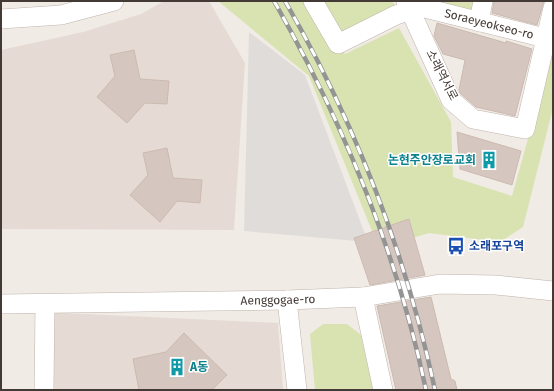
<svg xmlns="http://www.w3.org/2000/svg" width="554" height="391" viewBox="0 0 554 391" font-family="'Fira Sans','Noto Sans KR',sans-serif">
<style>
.residential{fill:#e5dbd4}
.green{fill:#d9e3b1}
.parking{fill:#dfdcda}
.building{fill:#d5c7bf;stroke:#ccbab0}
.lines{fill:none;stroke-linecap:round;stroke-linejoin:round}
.minor-casing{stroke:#bfb3ac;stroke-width:20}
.minor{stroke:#fff;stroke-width:19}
.rail-casing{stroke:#949494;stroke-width:4.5}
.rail{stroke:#fff;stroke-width:3;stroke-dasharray:9;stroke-linecap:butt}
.labels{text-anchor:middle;stroke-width:3;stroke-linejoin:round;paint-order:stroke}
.street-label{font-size:12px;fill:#433a35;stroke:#fff}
.culture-label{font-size:12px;font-weight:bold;fill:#0d838f;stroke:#fff;text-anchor:end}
.transit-label{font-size:12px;font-weight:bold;fill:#164399;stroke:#fff;text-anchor:start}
</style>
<rect width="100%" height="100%" fill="#f1ebe5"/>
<path class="residential" d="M 164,1 L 209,1 L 245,63 L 234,230 L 1,229 L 1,50 L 83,32 L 141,14 Z
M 44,312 L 278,323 L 283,390 L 44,390 Z"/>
<path class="green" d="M 218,1 L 308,1 L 345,54 L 399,28 L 451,122 L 453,177 L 512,196 L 553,49 L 553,108 L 523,227 L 500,242 L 429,233 L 379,248 L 309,76 Z
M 322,1 L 392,1 L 395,5 L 341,33 Z
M 424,1 L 474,1 L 471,12 Z
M 323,324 L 347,324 L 361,335 L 373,390 L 315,390 L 310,334 Z"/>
<path class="parking" d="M 249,32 L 305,75 L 368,242 L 244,231 Z"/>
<path class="building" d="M 494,1 L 544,1 L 537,25 L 492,13 Z
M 437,23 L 506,43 L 506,41 L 532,49 L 515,116 L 476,107 L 460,93 L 459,90 L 465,60 L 443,54 L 434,36 Z
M 134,50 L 140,79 L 169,81 L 167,104 L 145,103 L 127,123 L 97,97 L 115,76 L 110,55 Z
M 457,132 L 521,151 L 512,185 L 460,169 Z
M 167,148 L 173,178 L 202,180 L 200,203 L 177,201 L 160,222 L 130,195 L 148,175 L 143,153 Z
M 409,219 L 425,275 L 370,285 L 354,238 Z
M 431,297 L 451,379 L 455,381 L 457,390 L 396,390 L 377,306 Z
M 184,333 L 227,375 L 212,390 L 139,390 L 133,359 L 166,352 Z"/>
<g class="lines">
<g class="minor-casing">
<g id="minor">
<path id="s1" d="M 313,1 L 338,44 L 396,15 L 421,7 L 553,40"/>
<path d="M 406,1 L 451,100 L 473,119 L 525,129 L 553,8"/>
<path d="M 1,19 L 61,15 L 114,1"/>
<path d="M 479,22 L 483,1"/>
<path d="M 363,297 L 383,390"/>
<path d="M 287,300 L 297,390"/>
<path id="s2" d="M 1,304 L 287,300 L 363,297 L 440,284 L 496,285 L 553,291"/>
<path d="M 44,390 L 45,304"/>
</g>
</g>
<use href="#minor" class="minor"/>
<g class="rail-casing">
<path id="rail" d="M 274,1 C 344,124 397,252 426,390
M 285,1 C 354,121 406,254 435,390"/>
</g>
<use href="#rail" class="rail"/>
</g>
<defs>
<g id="building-bare" transform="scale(1.38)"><path d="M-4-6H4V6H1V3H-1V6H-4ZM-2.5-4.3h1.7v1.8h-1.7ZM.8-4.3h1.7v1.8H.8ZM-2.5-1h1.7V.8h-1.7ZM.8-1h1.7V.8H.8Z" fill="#0f9aa8" stroke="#fff" stroke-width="2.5" paint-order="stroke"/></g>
<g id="bus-bare" transform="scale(1.38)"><path d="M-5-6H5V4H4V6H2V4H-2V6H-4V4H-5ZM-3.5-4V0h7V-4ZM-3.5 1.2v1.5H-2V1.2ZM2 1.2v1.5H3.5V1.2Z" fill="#1a4fb4" stroke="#fff" stroke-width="2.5" paint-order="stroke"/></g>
</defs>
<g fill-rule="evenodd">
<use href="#building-bare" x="489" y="160"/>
<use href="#bus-bare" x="456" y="246"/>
<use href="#building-bare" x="177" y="367"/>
</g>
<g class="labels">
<g class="street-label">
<text dy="4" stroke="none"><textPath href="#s1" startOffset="211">Soraeyeokseo-ro</textPath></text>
<text transform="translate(442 75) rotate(63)" y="4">소래역서로</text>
<text dy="4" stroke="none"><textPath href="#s2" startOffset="277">Aenggogae-ro</textPath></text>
</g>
<g class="culture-label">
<text x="476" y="164">논현주안장로교회</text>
<text x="190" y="371" text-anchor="start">A동</text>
</g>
<g class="transit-label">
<text x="469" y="250">소래포구역</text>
</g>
</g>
<rect width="554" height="391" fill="none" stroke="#433a35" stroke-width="4"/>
</svg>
